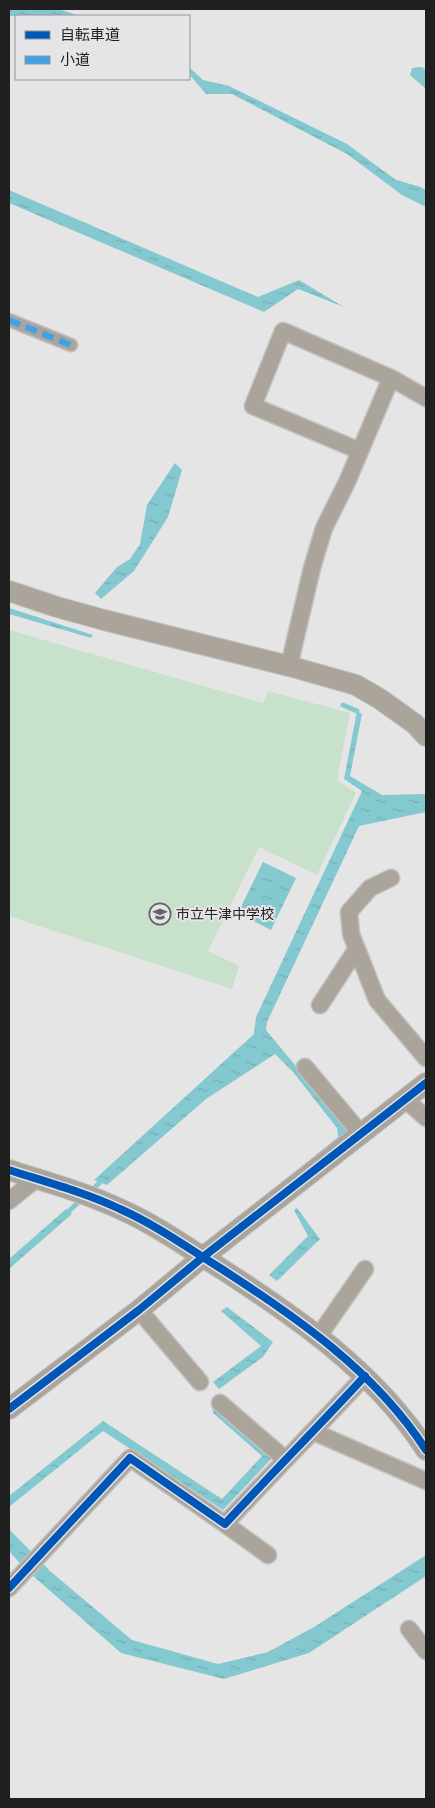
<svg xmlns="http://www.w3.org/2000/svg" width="435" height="1808" viewBox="0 0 435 1808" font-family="'IBM Plex Sans','Noto Sans JP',sans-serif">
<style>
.grass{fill:#c7e1ca}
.water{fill:url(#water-ripples)}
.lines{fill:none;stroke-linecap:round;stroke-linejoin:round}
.stream{stroke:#85c9d0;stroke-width:5}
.pedestrian-casing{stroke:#c1c1c2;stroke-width:15}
.minor-casing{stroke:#c1c1c2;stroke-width:19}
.tertiary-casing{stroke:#c1c1c2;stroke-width:22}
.pedestrian{stroke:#aba49a;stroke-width:12}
.minor{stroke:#aba49a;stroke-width:16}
.tertiary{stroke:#aba49a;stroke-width:20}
.quiet{stroke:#3da2ea;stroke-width:6;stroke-dasharray:12 6;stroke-linecap:butt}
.cycleway-casing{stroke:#e5e4e7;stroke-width:11}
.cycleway{stroke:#0057b8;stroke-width:8}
.labels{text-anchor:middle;stroke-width:4;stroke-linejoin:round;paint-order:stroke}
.poi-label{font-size:14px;fill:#1f1f20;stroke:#e5e4e7;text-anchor:start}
</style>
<defs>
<pattern id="water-ripples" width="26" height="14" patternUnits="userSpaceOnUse" patternTransform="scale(1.25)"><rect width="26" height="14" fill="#85c9d0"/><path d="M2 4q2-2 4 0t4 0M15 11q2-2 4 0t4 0" fill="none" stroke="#72acb2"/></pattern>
</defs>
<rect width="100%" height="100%" fill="#e5e5e6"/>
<path class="grass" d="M 9,630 L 263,703 L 268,691 L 350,713 L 337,780 L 356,793 L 317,875 L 259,847 L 208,951 L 239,966 L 232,989 L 9,916 Z"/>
<path class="water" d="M 9,9 L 58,9 L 80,16 L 10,16 Z
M 189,67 L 203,80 L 229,86 L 347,144 L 396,180 L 421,187 L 426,190 L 426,207 L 402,195 L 347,154 L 232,94 L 206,94 L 189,74 Z
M 422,67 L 426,70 L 426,89 L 410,75 L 412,68 Z
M 9,190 L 258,297 L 299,280 L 344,307 L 298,289 L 264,312 L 9,203 Z
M 175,463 L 182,470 L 168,517 L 134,571 L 101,599 L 95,593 L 117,567 L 130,559 L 140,544 L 147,505 Z
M 9,608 L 93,635 L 91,638 L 9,614 Z
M 357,711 L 362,714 L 350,776 L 382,795 L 426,794 L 426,812 L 359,826 L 267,1022 L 266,1030 L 348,1129 L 347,1138 L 283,1187 L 281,1183 L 338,1137 L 337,1128 L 293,1072 L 275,1054 L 206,1099 L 107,1185 L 94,1180 L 254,1034 L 256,1017 L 362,791 L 344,779 Z
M 263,862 L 296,878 L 271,930 L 238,913 Z
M 297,1208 L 320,1239 L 277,1281 L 269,1275 L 308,1236 L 294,1210 Z
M 66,1209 L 72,1214 L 9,1269 L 9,1259 Z
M 227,1307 L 273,1342 L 263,1357 L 219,1389 L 213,1382 L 261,1346 L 221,1311 Z
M 212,1406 L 220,1406 L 273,1457 L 223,1510 L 103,1431 L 9,1507 L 9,1496 L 103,1421 L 222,1499 L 262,1456 L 213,1413 Z
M 9,1529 L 50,1571 L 132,1640 L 218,1664 L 268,1652 L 314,1627 L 426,1555 L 426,1576 L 309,1653 L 224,1679 L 121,1653 L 24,1568 L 9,1551 Z"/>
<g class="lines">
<path class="stream" d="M 343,705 L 357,711
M 90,1192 L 100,1182
M 69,1211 L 83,1198"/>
<g class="pedestrian-casing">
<path id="pedestrian" d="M 9,320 L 71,345"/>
</g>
<g class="minor-casing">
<path id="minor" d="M 360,451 L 253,406 L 283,331 L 391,378 L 426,398
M 289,666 L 312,568 L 324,528 L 347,482 L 391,378
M 391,878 L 370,888 L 349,912 L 351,934 L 377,1000 L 426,1058
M 320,1005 L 356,950
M 305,1067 L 362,1135
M 406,1100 L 426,1118
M 9,1201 L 36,1179
M 139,1310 L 200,1382
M 318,1337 L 365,1269
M 220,1403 L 285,1459
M 314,1432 L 426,1481
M 225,1524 L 268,1555
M 9,1588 L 130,1458 L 225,1524 C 271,1474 319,1426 365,1376
M 409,1629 L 426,1651"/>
</g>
<g class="tertiary-casing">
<path id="tertiary" d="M 9,591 L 57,607 L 104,620 L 289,666 L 356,685 L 380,699 L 415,724 L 426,736
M 9,1170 C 46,1182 84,1192 120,1209 C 154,1224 185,1246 217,1266 C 295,1316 375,1371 426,1450
M 9,1409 L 139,1310 L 203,1257 L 426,1083"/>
</g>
<use href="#pedestrian" class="pedestrian"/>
<use href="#minor" class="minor"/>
<use href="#tertiary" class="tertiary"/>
<path class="quiet" d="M 9,320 L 71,345"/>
<g class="cycleway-casing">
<path id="cycleway" d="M 9,1170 C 46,1182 84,1192 120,1209 C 154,1224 185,1246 217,1266 C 295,1316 375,1371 426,1450
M 9,1409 L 139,1310 L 203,1257 L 426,1083
M 9,1588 L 130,1458 L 225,1524 C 271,1474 319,1426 365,1376"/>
</g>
<use href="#cycleway" class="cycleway"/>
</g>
<defs>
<g id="school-ring" transform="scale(1.125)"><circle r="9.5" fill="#e5e4e7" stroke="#646465" stroke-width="1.5"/><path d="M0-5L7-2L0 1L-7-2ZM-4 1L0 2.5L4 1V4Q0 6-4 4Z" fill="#646465"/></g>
</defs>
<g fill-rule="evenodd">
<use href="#school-ring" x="160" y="914"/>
</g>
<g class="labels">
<g class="poi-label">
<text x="176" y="919">市立牛津中学校</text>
</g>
</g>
<rect width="435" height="1808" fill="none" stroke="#1f1f20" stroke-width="20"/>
<rect x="15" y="15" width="175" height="65" fill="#e5e4e7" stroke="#969597"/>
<rect x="25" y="31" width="25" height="8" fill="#0057b8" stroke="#969597"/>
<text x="60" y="40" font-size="15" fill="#1f1f20">自転車道</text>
<rect x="25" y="56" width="25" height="8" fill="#3da2ea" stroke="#969597"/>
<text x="60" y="65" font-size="15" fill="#1f1f20">小道</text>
</svg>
